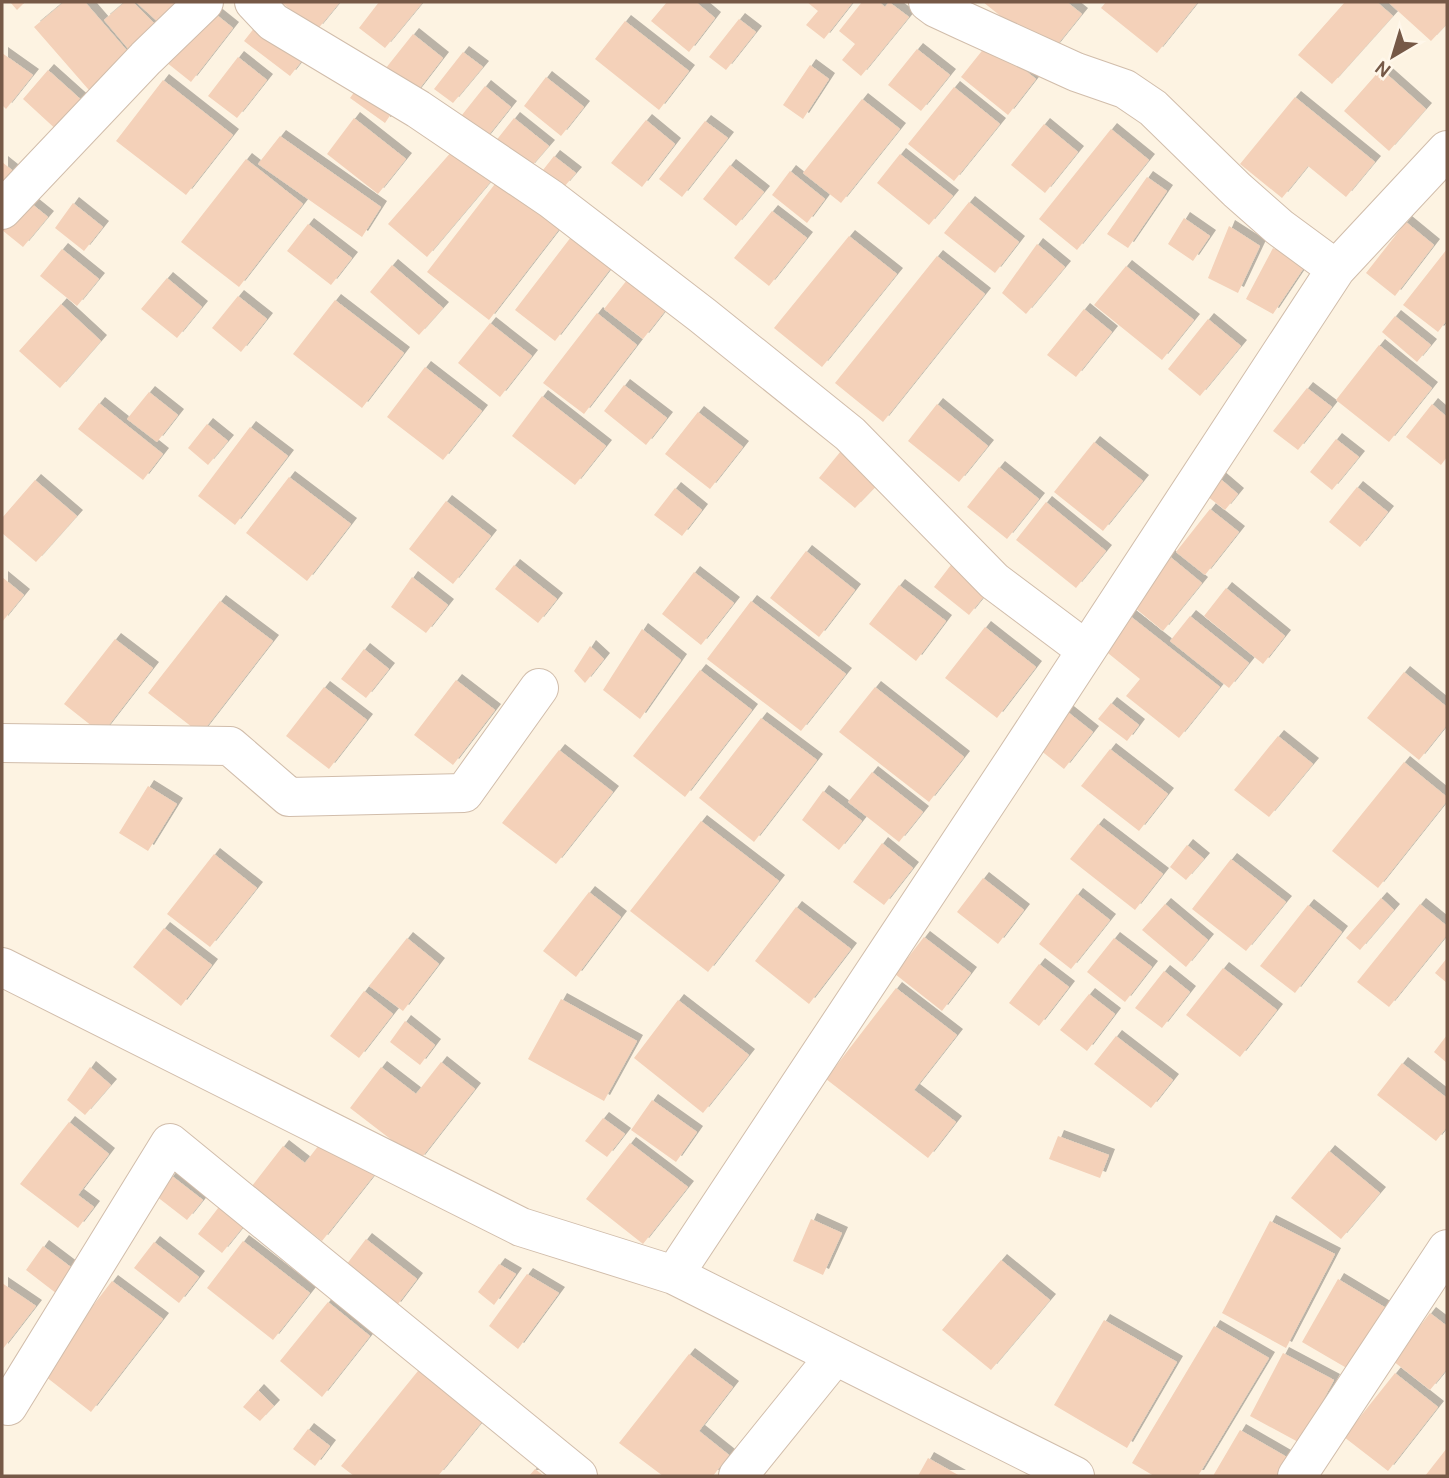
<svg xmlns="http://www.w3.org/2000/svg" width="1449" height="1478" viewBox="0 0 1449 1478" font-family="Cabin,sans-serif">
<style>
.building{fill:#f4d1b9;filter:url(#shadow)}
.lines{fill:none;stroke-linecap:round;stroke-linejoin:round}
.minor-casing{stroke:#d1bdab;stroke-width:40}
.minor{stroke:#fff;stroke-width:38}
</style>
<defs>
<filter id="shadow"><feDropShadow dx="6" dy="-6" stdDeviation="0" flood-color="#0004"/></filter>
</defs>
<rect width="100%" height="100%" fill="#fdf3e2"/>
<path class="building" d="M 10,2 L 25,2 L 17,10 Z
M 64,2 L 85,2 L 136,61 L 95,97 L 34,27 Z
M 125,2 L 133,2 L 165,34 L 136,58 L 104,20 Z
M 136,2 L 196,2 L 169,32 Z
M 281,2 L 340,2 L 317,30 Z
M 379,2 L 423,2 L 385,48 L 359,28 Z
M 667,2 L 696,2 L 715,18 L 689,52 L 651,21 Z
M 807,2 L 853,2 L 824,39 L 806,25 L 818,11 Z
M 862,2 L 879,2 L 885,7 L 889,2 L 909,17 L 861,76 L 842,60 L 855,44 L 839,31 Z
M 983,2 L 1067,2 L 1082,14 L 1049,55 Z
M 1106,2 L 1198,2 L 1157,53 L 1101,8 Z
M 1345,2 L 1377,2 L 1393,16 L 1332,84 L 1298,55 Z
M 1388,2 L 1447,2 L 1447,24 L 1431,41 Z
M 208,8 L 233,28 L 191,82 L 166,62 Z
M 739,19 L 756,32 L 726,70 L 709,57 Z
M 625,21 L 689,71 L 659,110 L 595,59 Z
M 259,22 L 304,58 L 290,76 L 244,41 Z
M 413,34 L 443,58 L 413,97 L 382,73 Z
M 989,42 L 1036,79 L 1008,115 L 961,77 Z
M 917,49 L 950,75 L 921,111 L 888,85 Z
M 463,52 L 483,67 L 453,103 L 434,89 Z
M 2,53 L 33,75 L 6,109 L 2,105 Z
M 238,57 L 267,80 L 237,118 L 208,96 Z
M 810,65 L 829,79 L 803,119 L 783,105 Z
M 1381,69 L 1426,109 L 1389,151 L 1344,111 Z
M 48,70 L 87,105 L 60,133 L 23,99 Z
M 546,77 L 584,107 L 561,136 L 524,106 Z
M 163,80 L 233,135 L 186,195 L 116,141 Z
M 362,81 L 397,105 L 385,123 L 350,98 Z
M 485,86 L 511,107 L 484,141 L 458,120 Z
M 954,87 L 1000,124 L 954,181 L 908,144 Z
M 1295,97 L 1375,162 L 1346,197 L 1308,166 L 1282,198 L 1240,164 Z
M 862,99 L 900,129 L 841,203 L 803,173 Z
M 354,118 L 406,159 L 378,194 L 327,154 Z
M 514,118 L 549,146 L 529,169 L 495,142 Z
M 646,120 L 675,144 L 642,187 L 611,163 Z
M 705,121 L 728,138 L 682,197 L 659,179 Z
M 1044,124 L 1078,152 L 1045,193 L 1011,165 Z
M 1111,129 L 1149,160 L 1077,250 L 1039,219 Z
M 280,136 L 381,207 L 362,237 L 258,164 Z
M 453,150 L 492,180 L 427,257 L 388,224 Z
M 900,154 L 953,196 L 929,225 L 877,183 Z
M 554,156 L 576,173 L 564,187 L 543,170 Z
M 246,159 L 303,204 L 239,287 L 181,242 Z
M 2,162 L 17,174 L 2,193 Z
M 730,165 L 764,192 L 736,226 L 703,199 Z
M 790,171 L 825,199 L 807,223 L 772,195 Z
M 1147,177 L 1167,191 L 1128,248 L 1107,234 Z
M 498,180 L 560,228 L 489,320 L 427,272 Z
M 27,200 L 48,217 L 23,247 L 2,230 Z
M 969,202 L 1019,242 L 995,273 L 944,233 Z
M 73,203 L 103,227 L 84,251 L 55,228 Z
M 772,211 L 807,238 L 769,286 L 734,258 Z
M 1184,218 L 1210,236 L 1193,261 L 1168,244 Z
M 1406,222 L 1434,245 L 1395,296 L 1366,273 Z
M 308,224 L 352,258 L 331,285 L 287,251 Z
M 1229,226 L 1260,246 L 1238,293 L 1208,278 Z
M 849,236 L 897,274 L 822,367 L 774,328 Z
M 571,237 L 611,268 L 555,341 L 515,310 Z
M 1037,244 L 1065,267 L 1026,314 L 1002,293 Z
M 1273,248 L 1305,266 L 1273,314 L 1246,299 Z
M 62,249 L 99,279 L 77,306 L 40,276 Z
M 1447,249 L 1447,320 L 1438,332 L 1403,305 Z
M 937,256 L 985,294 L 883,422 L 835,383 Z
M 392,265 L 443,308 L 419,335 L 370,292 Z
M 1126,266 L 1194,320 L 1162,360 L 1094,305 Z
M 167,278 L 202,307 L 177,338 L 141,309 Z
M 627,280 L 665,311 L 643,339 L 604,309 Z
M 238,296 L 267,319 L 241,352 L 212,328 Z
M 335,300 L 404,353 L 362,408 L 293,354 Z
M 61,304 L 101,341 L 60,388 L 19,351 Z
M 1084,309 L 1112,332 L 1076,377 L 1047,355 Z
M 597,313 L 637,345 L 584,414 L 543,383 Z
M 1395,316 L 1431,345 L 1417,362 L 1382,332 Z
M 1208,319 L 1241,346 L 1200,396 L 1168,369 Z
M 490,323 L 532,356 L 500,397 L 458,363 Z
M 1379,345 L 1432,388 L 1389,442 L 1336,400 Z
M 425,367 L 482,411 L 443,460 L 387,417 Z
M 624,385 L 667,418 L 646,445 L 604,411 Z
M 1307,388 L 1332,407 L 1298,450 L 1273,431 Z
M 149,392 L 178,415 L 157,442 L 127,419 Z
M 542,396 L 606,446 L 575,485 L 512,436 Z
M 99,403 L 163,454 L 143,480 L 78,429 Z
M 937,404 L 988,446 L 959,482 L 908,441 Z
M 1432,404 L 1447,417 L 1447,457 L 1441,465 L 1406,437 Z
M 698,412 L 743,447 L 710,489 L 665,454 Z
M 207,424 L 228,441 L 208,465 L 188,448 Z
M 250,427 L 288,456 L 235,525 L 198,496 Z
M 1336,439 L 1359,457 L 1332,490 L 1310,472 Z
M 1094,442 L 1143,481 L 1103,531 L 1054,492 Z
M 845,446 L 883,479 L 855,508 L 819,478 Z
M 999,467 L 1039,499 L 1007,539 L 967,507 Z
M 1217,476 L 1238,494 L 1225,510 L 1203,493 Z
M 289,477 L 351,524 L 307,581 L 246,533 Z
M 35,480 L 77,516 L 36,562 L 2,533 L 2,518 Z
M 1357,487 L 1388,512 L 1360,547 L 1329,522 Z
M 675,488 L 702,510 L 682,536 L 654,515 Z
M 446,501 L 491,536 L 453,584 L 409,549 Z
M 1046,502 L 1106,551 L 1076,588 L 1016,540 Z
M 1210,509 L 1239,532 L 1205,575 L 1176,552 Z
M 806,551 L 855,590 L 819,637 L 770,598 Z
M 1163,551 L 1202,583 L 1163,631 L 1124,599 Z
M 954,561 L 989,590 L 969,615 L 934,587 Z
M 514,565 L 557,599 L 538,623 L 495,589 Z
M 694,572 L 734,603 L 701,645 L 662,614 Z
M 2,577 L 24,595 L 2,622 Z
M 412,577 L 448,605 L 426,633 L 391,607 Z
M 899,585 L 946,621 L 916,661 L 869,624 Z
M 1226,588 L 1285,636 L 1263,664 L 1204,616 Z
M 220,601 L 273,641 L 201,734 L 148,693 Z
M 751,601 L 846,674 L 801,731 L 707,659 Z
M 1125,612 L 1220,687 L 1179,738 L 1126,696 L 1140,679 L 1098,645 Z
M 1190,616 L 1249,663 L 1229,688 L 1170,641 Z
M 985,627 L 1036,667 L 997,718 L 945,678 Z
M 642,629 L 681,660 L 640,719 L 603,690 Z
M 115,639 L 153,668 L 102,734 L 64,704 Z
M 590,646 L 604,659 L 585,683 L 574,671 Z
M 364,649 L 389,669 L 366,698 L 341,679 Z
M 700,670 L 752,710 L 685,797 L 633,756 Z
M 1404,672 L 1447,707 L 1447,725 L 1419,760 L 1367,718 Z
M 456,680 L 495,710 L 453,765 L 414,735 Z
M 324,687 L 367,720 L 329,769 L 286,736 Z
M 875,687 L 964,757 L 929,802 L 839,732 Z
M 1111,703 L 1139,725 L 1127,741 L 1098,719 Z
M 1059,705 L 1093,732 L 1064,769 L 1030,742 Z
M 761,718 L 817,760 L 754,842 L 699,798 Z
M 1278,736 L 1313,764 L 1269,817 L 1234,790 Z
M 1110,749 L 1168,794 L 1139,831 L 1081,786 Z
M 559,750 L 613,792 L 556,864 L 502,823 Z
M 1404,762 L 1447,797 L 1447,801 L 1378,888 L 1332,851 Z
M 872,772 L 923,812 L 899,842 L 848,802 Z
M 148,786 L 177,804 L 148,851 L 119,833 Z
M 823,791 L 862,821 L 839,850 L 802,820 Z
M 701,821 L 779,881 L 708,972 L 630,911 Z
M 1098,824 L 1163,874 L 1135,910 L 1070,859 Z
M 882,843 L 913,868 L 884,905 L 853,882 Z
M 1187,845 L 1204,859 L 1186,880 L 1170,867 Z
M 214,854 L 257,888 L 210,947 L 167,914 Z
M 1231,859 L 1286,902 L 1246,951 L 1192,909 Z
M 983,878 L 1024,910 L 998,944 L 957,912 Z
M 589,892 L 621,917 L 576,977 L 543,951 Z
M 1077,894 L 1110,920 L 1071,969 L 1039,944 Z
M 1381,898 L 1394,910 L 1360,950 L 1346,938 Z
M 1165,904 L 1208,940 L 1186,967 L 1142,930 Z
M 1420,904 L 1447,926 L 1447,935 L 1389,1007 L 1357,982 Z
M 1308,905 L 1342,932 L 1295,993 L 1260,966 Z
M 796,907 L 851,949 L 809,1004 L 755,961 Z
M 164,928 L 212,965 L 181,1006 L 133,967 Z
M 924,937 L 971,973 L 942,1011 L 895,974 Z
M 407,938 L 439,964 L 403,1011 L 369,986 Z
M 1114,938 L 1152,967 L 1125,1002 L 1087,972 Z
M 1447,958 L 1447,983 L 1435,973 Z
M 1039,964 L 1069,987 L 1039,1026 L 1009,1003 Z
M 1223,968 L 1277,1010 L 1240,1057 L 1186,1015 Z
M 1164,971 L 1190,992 L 1162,1028 L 1135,1008 Z
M 896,988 L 957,1035 L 914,1090 L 956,1122 L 928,1158 L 826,1079 Z
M 364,991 L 393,1014 L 359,1058 L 330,1036 Z
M 1089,994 L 1115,1014 L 1087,1051 L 1060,1030 Z
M 561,999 L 637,1041 L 604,1101 L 528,1059 Z
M 678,1000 L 749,1055 L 703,1113 L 634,1058 Z
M 405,1021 L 435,1045 L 420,1065 L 390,1042 Z
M 1447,1035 L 1447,1063 L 1434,1052 Z
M 1116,1036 L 1173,1080 L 1151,1108 L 1094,1064 Z
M 441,1062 L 475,1089 L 419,1161 L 350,1108 L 381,1067 L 416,1094 Z
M 1402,1063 L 1447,1098 L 1447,1127 L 1436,1141 L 1377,1095 Z
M 90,1067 L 111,1085 L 85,1115 L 67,1100 Z
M 652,1100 L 697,1132 L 676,1162 L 631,1130 Z
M 603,1118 L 625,1134 L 607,1157 L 585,1141 Z
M 69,1122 L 109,1154 L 78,1195 L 94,1207 L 78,1228 L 20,1184 Z
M 326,1136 L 375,1174 L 322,1241 L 252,1186 L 283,1146 L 305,1163 Z
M 1058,1136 L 1109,1155 L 1100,1178 L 1049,1159 Z
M 630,1143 L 688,1187 L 643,1244 L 586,1199 Z
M 1329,1151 L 1380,1193 L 1341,1239 L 1291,1198 Z
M 172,1176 L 203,1200 L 187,1220 L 156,1196 Z
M 222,1203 L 247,1222 L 222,1253 L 198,1234 Z
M 811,1219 L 842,1233 L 823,1275 L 793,1261 Z
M 1270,1221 L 1335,1254 L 1286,1348 L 1222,1313 Z
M 366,1239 L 417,1279 L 395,1308 L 343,1269 Z
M 243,1241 L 310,1293 L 273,1340 L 207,1288 Z
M 154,1242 L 199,1277 L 179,1303 L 134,1268 Z
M 43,1246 L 80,1274 L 61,1297 L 26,1270 Z
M 1001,1260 L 1050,1300 L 991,1370 L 942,1330 Z
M 499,1264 L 516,1274 L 494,1305 L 478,1292 Z
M 527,1274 L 559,1293 L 518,1349 L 489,1326 Z
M 1338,1279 L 1386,1308 L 1350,1370 L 1302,1342 Z
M 112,1281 L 163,1319 L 91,1412 L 41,1373 Z
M 2,1283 L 36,1306 L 2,1350 Z
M 328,1302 L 370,1336 L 322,1397 L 280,1361 Z
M 1430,1313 L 1447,1326 L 1447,1369 L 1430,1390 L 1393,1361 Z
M 1104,1320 L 1177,1362 L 1127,1448 L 1054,1405 Z
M 1214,1326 L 1269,1358 L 1198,1476 L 1154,1476 L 1132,1463 Z
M 1283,1353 L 1334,1380 L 1300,1443 L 1250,1416 Z
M 689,1354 L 733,1387 L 699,1431 L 729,1455 L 713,1476 L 663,1476 L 619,1443 Z
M 422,1366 L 485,1418 L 438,1476 L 354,1476 L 341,1466 Z
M 1395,1373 L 1438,1407 L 1388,1471 L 1344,1437 Z
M 258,1390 L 274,1406 L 260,1421 L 243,1407 Z
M 308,1429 L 330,1446 L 315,1466 L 293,1449 Z
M 1240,1430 L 1292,1460 L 1283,1476 L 1213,1476 Z
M 1447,1448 L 1447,1476 L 1425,1476 Z
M 928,1458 L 960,1476 L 918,1476 Z
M 535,1469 L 544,1476 L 529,1476 Z"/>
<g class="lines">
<g class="minor-casing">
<path id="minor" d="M 254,2 L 273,22 L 418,109 L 551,199 L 702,315 L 850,434 L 994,581 L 1086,650
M 928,2 L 936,8 L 964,21 L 1076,72 L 1125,89 L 1153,108 L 1237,190 L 1279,227 L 1336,269
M 2,210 L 146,58 L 204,2
M 2,743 L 230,746 L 289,797 L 464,793 L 539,688
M 2,967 L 521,1227 L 674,1275 L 1075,1476
M 674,1275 L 1014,761 L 1336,269 L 1447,150
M 2,1404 L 8,1406 L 170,1143 L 578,1476
M 738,1476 L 835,1356
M 1297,1476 L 1447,1249"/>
</g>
<use href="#minor" class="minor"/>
</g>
<rect width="1449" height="1478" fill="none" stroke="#765947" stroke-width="7"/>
<g transform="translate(1393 56) rotate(218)" stroke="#fff7ea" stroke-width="5" paint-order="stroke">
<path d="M0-5L12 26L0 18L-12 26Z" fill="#765947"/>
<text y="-10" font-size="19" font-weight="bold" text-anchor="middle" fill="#765947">N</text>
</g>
</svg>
